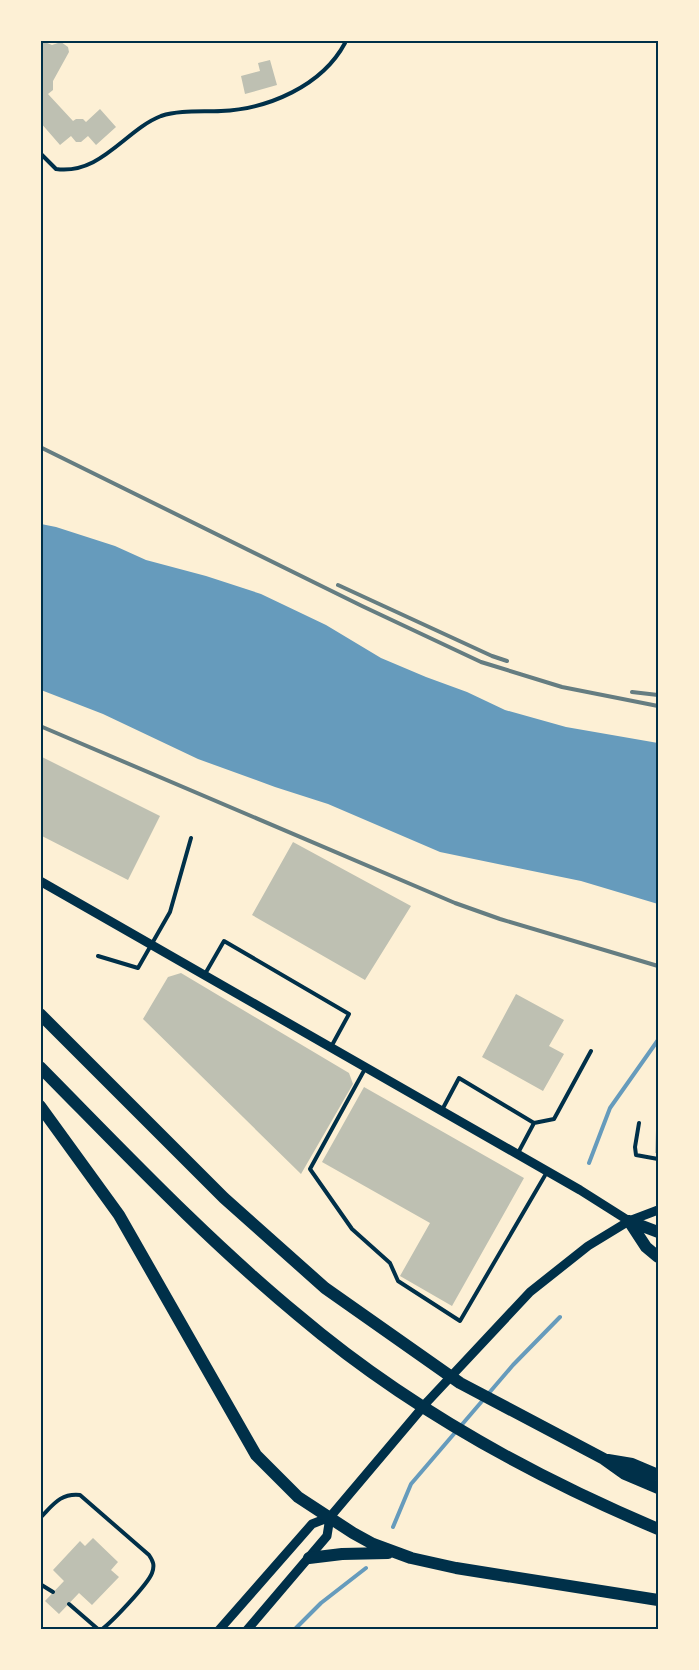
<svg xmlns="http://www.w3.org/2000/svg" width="699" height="1670" viewBox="0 0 699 1670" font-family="'DejaVu Sans',sans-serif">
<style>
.water{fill:#669bbc}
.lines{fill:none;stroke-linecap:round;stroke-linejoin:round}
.stream{stroke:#669bbc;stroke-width:4}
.building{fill:#bec0b2}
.service{stroke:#003049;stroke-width:4}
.secondary{stroke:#003049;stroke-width:9}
.motorway{stroke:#003049;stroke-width:12}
.rail{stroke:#657d81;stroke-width:4}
.neatline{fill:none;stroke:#003049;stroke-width:2}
</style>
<rect width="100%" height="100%" fill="#fdf0d5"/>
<path class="water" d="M 41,524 L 56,527 L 115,546 L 146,560 L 206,576 L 261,594 L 326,625 L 381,658 L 426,677 L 467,692 L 505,710 L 566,727 L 658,743 L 658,904 L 581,881 L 440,852 L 328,804 L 275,787 L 198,759 L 103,714 L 41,690 Z"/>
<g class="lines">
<path class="stream" d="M 589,1163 L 610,1108 L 658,1040
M 393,1527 L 411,1484 L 513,1365 L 560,1317
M 294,1630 L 321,1603 L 366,1568"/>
</g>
<path class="building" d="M 40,40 L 52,45 L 61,42 L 68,47 L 69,52 L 53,81 L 53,90 L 48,94 L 73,121 L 76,119 L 83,119 L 86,122 L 100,109 L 116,127 L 96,145 L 88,136 L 81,142 L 76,142 L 71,136 L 60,145 L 40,122 Z
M 270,60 L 277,85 L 245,94 L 241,76 L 260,71 L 258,63 Z
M 40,756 L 160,816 L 128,880 L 40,835 Z
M 293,842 L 411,906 L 365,980 L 252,915 Z
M 181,973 L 349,1073 L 353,1084 L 301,1174 L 143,1019 L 168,977 Z
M 516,994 L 564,1020 L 549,1046 L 564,1054 L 543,1091 L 482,1057 Z
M 364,1087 L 524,1178 L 452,1306 L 400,1276 L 430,1223 L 322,1162 Z
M 657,1108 L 658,1108 L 658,1153 L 655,1153 Z
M 93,1538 L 118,1562 L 111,1570 L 119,1577 L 92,1605 L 79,1593 L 59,1614 L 45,1601 L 64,1581 L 53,1570 L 80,1541 L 85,1546 Z"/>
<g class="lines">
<path class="service" d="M 40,153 L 56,169 C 101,175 125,130 161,116 C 180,110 201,112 221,111 C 268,109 322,86 345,43 L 343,40
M 98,956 L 138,968 L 170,912 L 191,838
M 205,974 L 224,941 L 349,1014 L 331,1047
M 366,1067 L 310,1169 L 352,1229 L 390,1263 L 398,1281 L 460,1321 L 547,1172
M 442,1110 L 459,1078 L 534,1123 L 518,1153
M 534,1123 L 554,1119 L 591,1051
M 639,1123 L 635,1147 L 636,1155 L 658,1159
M 40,1518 C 53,1505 60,1493 80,1495 L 149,1555 C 153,1561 155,1565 152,1573 C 148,1584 112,1622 101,1630
M 40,1584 L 53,1592
M 69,1604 L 99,1630"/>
<path class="secondary" d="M 40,881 L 580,1190 L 629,1221
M 219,1630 L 312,1524 L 330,1517 L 428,1401 L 530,1292 L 588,1246 L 629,1221 L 658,1210
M 247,1630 L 327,1536 L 330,1517"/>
<path class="motorway" d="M 40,1014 L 224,1198 L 325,1288 L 460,1383 L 604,1459 L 625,1474 L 658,1488
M 40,1067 C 124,1152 206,1239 298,1315 C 405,1406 530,1475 658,1529
M 40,1106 L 119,1215 L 256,1455 L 298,1497 L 353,1533 L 373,1544 L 411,1558 L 456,1568 L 658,1600
M 629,1221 L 646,1247 L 658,1257
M 629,1221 L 658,1232
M 608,1460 L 632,1464 L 658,1475
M 309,1558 L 342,1554 L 388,1553"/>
<path class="rail" d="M 40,447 L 362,606 L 481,662 L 562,687 L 658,706
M 338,585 L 492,656 L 507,661
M 632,692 L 658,695
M 40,726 L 455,903 L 500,919 L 658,966"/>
</g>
<rect width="699" height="1670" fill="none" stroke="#fdf0d5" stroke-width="84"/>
<rect x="42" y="42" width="615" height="1586" class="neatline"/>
</svg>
